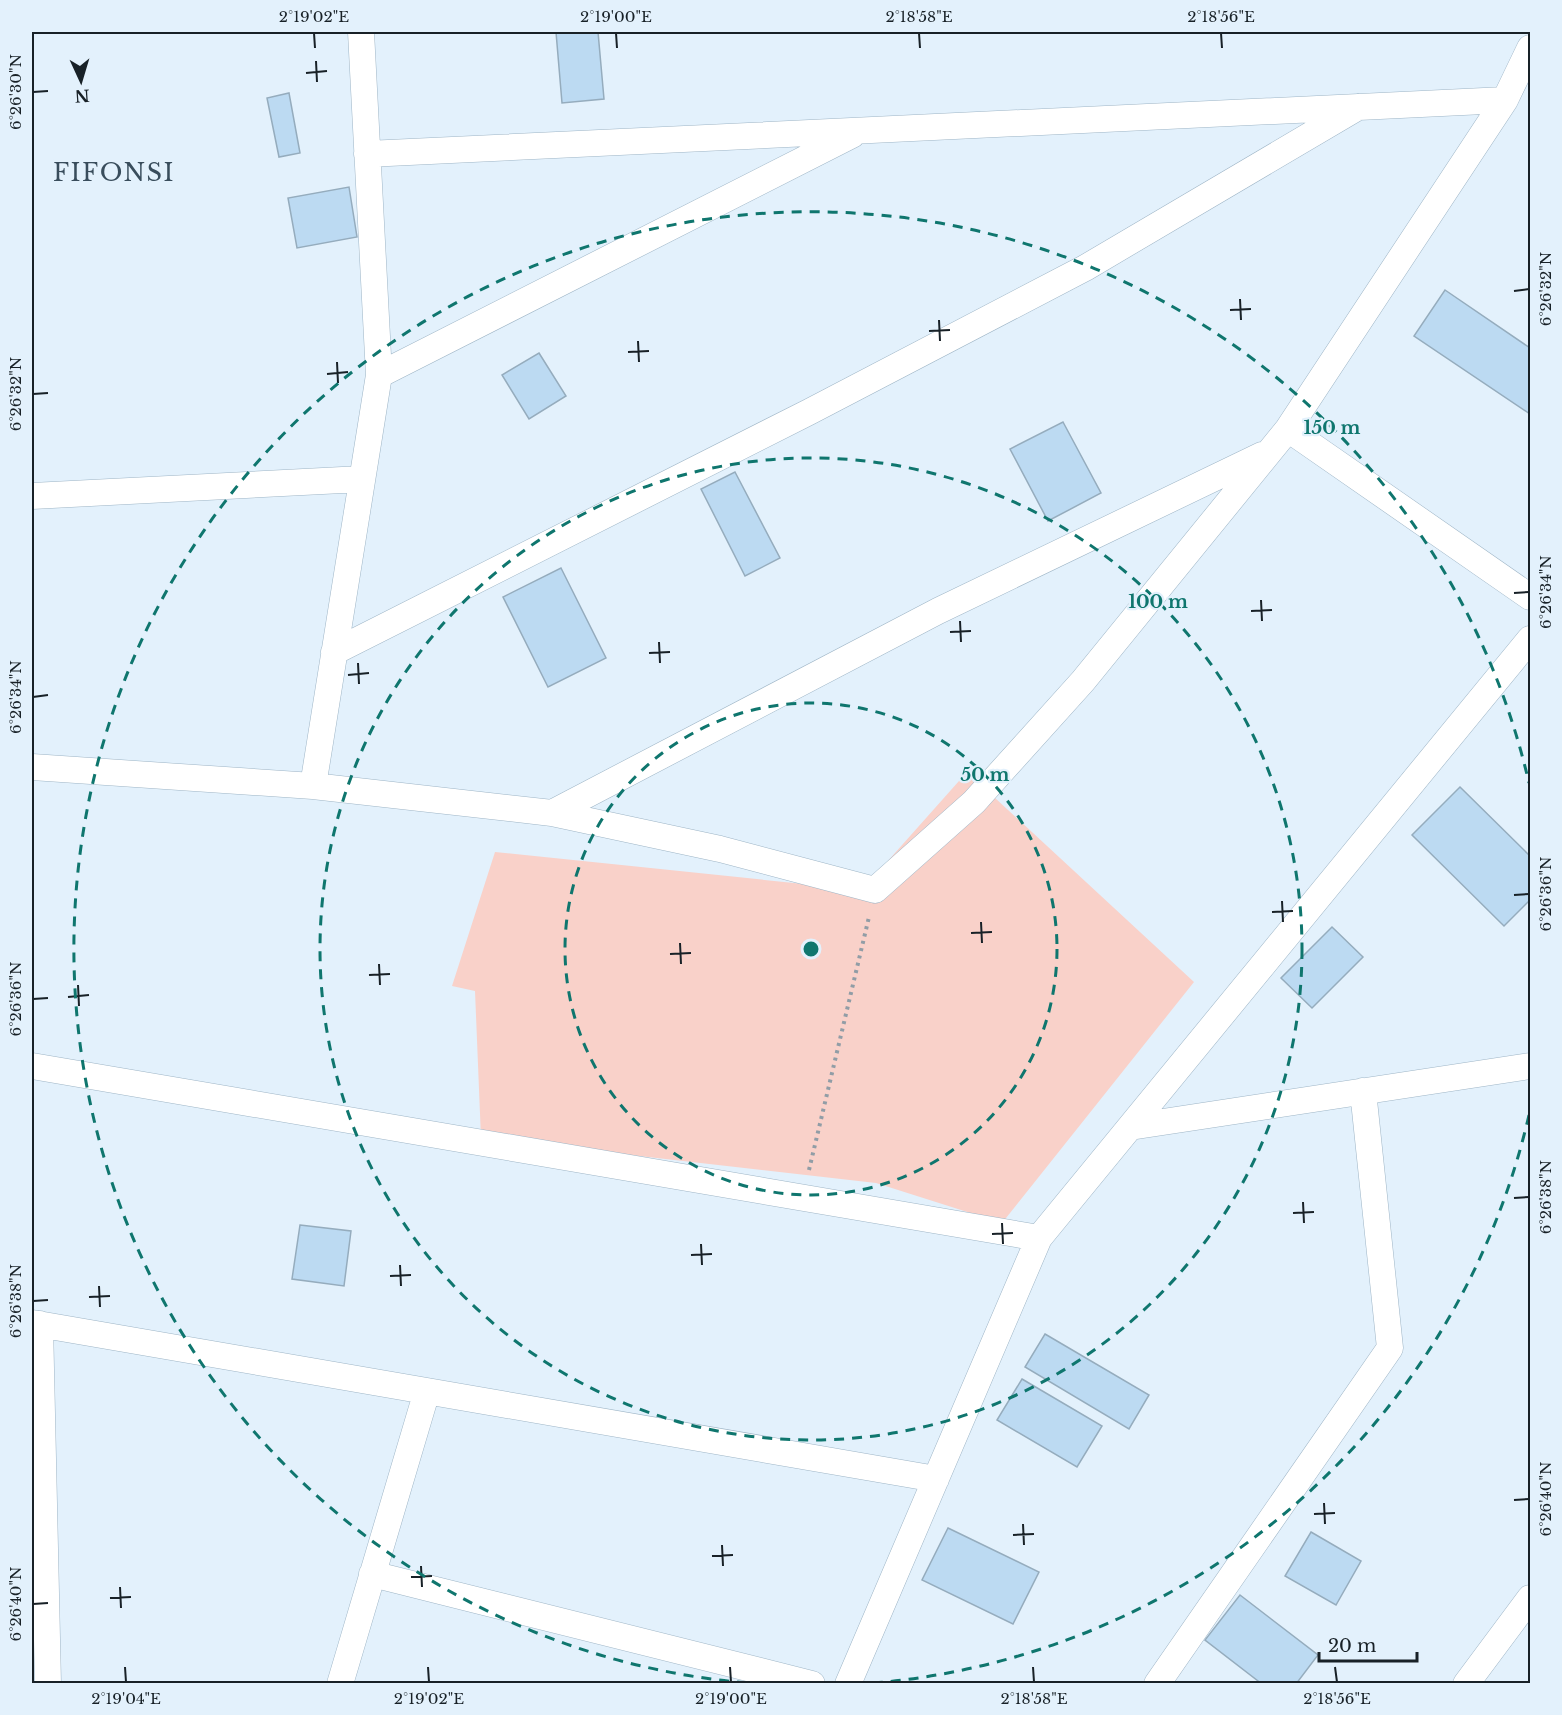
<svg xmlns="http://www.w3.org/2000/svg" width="1562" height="1715" viewBox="0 0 1562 1715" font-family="'Libre Baskerville',serif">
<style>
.green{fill:#f9d1c9}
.building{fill:#bcdaf2;stroke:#95acbd;stroke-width:1.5}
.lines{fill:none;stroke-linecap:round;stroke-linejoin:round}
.minor-casing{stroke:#9eb5c6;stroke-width:27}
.path{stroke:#919da6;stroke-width:4;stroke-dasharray:3 4.5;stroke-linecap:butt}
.minor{stroke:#fff;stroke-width:26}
.ticks{fill:none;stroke:#182127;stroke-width:2}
.ring{fill:none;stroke:#0f766e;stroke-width:3;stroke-dasharray:10 8}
.labels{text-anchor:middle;stroke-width:4.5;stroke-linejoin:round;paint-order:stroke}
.quarter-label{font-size:24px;letter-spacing:1.5px;fill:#394d5c;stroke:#e3f1fc}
.centre{fill:#0f766e;stroke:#e3f1fc;stroke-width:3}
.ring-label{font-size:18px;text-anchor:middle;font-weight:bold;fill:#0f766e;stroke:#e3f1fc;stroke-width:4.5;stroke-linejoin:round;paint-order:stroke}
.neatline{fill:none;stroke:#182127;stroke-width:2}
.ticks-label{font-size:15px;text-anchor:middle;fill:#182127}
</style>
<rect width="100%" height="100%" fill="#e3f1fc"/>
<path class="green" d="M 967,772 L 1194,982 L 1002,1223 L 876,1183 L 481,1138 L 475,991 L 452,986 L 495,852 L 862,890 Z"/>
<path class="building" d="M 556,32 L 598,32 L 604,99 L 562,103 Z
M 289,93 L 300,153 L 279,157 L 267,98 Z
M 349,187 L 357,237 L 297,248 L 288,198 Z
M 1445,290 L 1530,348 L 1530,414 L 1414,336 Z
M 539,353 L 566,396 L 529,419 L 502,375 Z
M 1063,422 L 1101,493 L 1048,521 L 1010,449 Z
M 735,472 L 780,558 L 745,576 L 701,489 Z
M 561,568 L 606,658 L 548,687 L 503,597 Z
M 1460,787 L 1530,856 L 1530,900 L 1504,926 L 1412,835 Z
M 1332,927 L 1363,957 L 1312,1008 L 1281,978 Z
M 300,1225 L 351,1231 L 344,1286 L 292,1279 Z
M 1045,1334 L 1149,1395 L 1129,1429 L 1025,1367 Z
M 1022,1379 L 1102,1426 L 1077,1467 L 997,1420 Z
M 948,1528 L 1039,1572 L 1013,1624 L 922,1580 Z
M 1311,1532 L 1361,1561 L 1336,1605 L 1285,1576 Z
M 1240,1595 L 1318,1655 L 1296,1684 L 1262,1684 L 1205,1640 Z"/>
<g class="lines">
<g class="minor-casing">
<path id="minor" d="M 367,154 L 1505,100
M 379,375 L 852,135
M 1288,429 L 1530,597
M 32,496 L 362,479
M 334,652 L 809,412 L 1085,268 L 1358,107
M 32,767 L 313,786 L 552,813 L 720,849 L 875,890 L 974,802 L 1083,681 L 1288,429 L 1505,100 L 1530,48
M 313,786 L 379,375 L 361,32
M 552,813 L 938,611 L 1262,455
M 32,1066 L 1039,1238
M 1130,1127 L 1530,1066
M 32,1323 L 936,1479
M 40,1324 L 48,1684
M 372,1574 L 812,1684
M 340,1684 L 427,1391
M 848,1684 L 1039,1238 L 1530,639
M 1157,1684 L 1390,1348 L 1363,1091
M 1466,1684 L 1530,1598"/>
</g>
<path class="path" d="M 809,1170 L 869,917"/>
<use href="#minor" class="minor"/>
</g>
<path class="ticks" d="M 314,33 L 315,48M 616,33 L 617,48M 919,33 L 920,48M 1221,33 L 1222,48M 316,61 L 317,82M 306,73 L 327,71M 33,92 L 48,91M 1514,291 L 1529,289M 1240,299 L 1241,320M 1230,310 L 1251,309M 939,320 L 940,341M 929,331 L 950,330M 638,341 L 639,362M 628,352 L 649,351M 337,362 L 338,383M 327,374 L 348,372M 33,394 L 48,393M 1514,593 L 1529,592M 1261,600 L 1262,621M 1251,611 L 1272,610M 960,621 L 961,642M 950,632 L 971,631M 659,642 L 660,663M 649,653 L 670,652M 358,663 L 359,684M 348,675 L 369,673M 33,697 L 48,695M 1514,895 L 1529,894M 1282,901 L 1283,922M 1272,912 L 1293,911M 981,922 L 982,943M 971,933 L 992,932M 680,943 L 681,964M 670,954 L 691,953M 379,964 L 380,985M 369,975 L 390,974M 78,985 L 79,1006M 68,997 L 89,995M 33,999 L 48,998M 1514,1198 L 1529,1197M 1303,1202 L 1304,1223M 1293,1213 L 1314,1212M 1002,1223 L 1003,1244M 992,1234 L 1013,1233M 701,1244 L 702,1265M 691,1255 L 712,1254M 400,1265 L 401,1286M 390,1276 L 411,1275M 99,1286 L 100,1307M 89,1297 L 110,1296M 33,1301 L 48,1300M 1514,1500 L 1529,1499M 1324,1503 L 1325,1524M 1314,1514 L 1335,1513M 1023,1524 L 1024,1545M 1013,1535 L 1034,1534M 722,1545 L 723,1566M 712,1556 L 733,1555M 421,1566 L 422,1587M 411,1577 L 432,1576M 120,1587 L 121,1608M 110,1598 L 131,1597M 33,1604 L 48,1603M 125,1667 L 126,1682M 428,1667 L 429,1682M 730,1667 L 731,1682M 1033,1667 L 1034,1682M 1335,1667 L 1337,1682"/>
<g class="ring">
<circle cx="811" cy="949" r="246"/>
<circle cx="811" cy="949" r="491"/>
<path d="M1529 1115A737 737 0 0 1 875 1683M747 1683A737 737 0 1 1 1529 783"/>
</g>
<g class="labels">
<g class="quarter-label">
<text x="114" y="181">FIFONSI</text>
</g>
</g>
<circle cx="811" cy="949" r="9" class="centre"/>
<g class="ring-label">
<text x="1332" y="434">150 m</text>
<text x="1158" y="608">100 m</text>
<text x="985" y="781">50 m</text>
</g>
<rect width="1562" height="1715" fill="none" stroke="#e3f1fc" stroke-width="66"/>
<g transform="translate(81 81) rotate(176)" stroke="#e3f1fc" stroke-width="4.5" paint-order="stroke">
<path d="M0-4.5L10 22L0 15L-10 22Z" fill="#182127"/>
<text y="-9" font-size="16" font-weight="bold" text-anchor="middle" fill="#182127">N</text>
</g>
<path d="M1319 1652v9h98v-9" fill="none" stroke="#182127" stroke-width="3"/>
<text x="1328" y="1652" font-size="18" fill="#182127" stroke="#e3f1fc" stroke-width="4.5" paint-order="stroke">20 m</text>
<rect x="33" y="33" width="1496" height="1649" class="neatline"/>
<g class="ticks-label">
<text x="314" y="22">2°19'02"E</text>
<text x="616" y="22">2°19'00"E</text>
<text x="919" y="22">2°18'58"E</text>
<text x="1221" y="22">2°18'56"E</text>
<text transform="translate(16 92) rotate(-90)" y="5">6°26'30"N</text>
<text transform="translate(1546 289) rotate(-90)" y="5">6°26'32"N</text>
<text transform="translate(16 394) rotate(-90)" y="5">6°26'32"N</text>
<text transform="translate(1546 592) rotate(-90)" y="5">6°26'34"N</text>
<text transform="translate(16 697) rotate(-90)" y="5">6°26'34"N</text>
<text transform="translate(1546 894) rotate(-90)" y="5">6°26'36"N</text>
<text transform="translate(16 999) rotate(-90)" y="5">6°26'36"N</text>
<text transform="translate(1546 1197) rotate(-90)" y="5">6°26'38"N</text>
<text transform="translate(16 1301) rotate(-90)" y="5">6°26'38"N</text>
<text transform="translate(1546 1499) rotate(-90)" y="5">6°26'40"N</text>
<text transform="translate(16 1604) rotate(-90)" y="5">6°26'40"N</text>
<text x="126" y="1704">2°19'04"E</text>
<text x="429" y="1704">2°19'02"E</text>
<text x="731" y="1704">2°19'00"E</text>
<text x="1034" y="1704">2°18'58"E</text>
<text x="1337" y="1704">2°18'56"E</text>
</g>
</svg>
